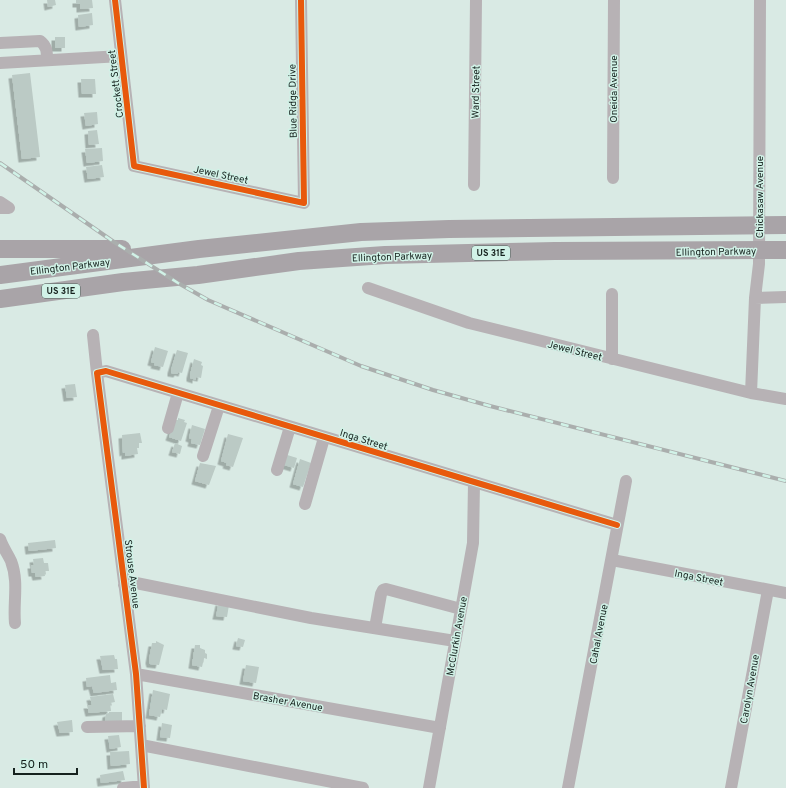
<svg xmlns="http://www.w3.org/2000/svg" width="786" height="788" viewBox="0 0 786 788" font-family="Overpass,sans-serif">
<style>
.building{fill:#bbcac5;filter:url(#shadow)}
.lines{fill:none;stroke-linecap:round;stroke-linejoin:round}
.minor{stroke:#b7b2b5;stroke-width:12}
.highway{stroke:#a9a4a8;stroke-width:18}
.rail-casing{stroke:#aaaead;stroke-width:4}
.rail{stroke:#d1f2e7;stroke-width:2.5;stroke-dasharray:8;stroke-linecap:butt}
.cycleway-casing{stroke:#d1f2e7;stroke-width:8}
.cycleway{stroke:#e8590c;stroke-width:6}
.labels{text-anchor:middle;stroke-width:3;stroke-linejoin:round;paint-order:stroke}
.shield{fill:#d1f2e7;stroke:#4e605a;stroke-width:1}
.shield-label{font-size:9px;font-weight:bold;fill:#16221e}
.street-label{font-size:10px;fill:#16221e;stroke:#d1f2e7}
</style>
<defs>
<filter id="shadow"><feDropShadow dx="-3.5" dy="3.5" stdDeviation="0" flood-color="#0004"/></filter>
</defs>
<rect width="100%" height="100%" fill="#d9eae4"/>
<path class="building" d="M 47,0 L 55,0 L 56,5 L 48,7 Z
M 76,0 L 92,0 L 93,8 L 80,9 L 80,4 L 76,4 Z
M 92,13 L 93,25 L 79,27 L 78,15 Z
M 55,37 L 65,37 L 65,48 L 55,48 Z
M 30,73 L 40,157 L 22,159 L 12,75 Z
M 81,79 L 95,79 L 96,94 L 82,94 Z
M 97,112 L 98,124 L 86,126 L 84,113 Z
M 97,130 L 99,144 L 89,145 L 88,131 Z
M 102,148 L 103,161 L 87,163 L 85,149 Z
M 102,165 L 104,177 L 88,179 L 86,167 Z
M 155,347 L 168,351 L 163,367 L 154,365 L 155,363 L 151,362 Z
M 177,350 L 188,353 L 182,373 L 178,372 L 177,374 L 171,373 L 171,370 Z
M 194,359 L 202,362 L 201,365 L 203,366 L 201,378 L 196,377 L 196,380 L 190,378 L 190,375 Z
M 75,384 L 77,397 L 67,398 L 65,385 Z
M 178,418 L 185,420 L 184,422 L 187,423 L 181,441 L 169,437 L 175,420 L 178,420 Z
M 192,425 L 205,429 L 200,445 L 191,443 L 192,439 L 189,438 Z
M 140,433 L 142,443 L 139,443 L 139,448 L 137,448 L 138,454 L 125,456 L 125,452 L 123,453 L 122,435 Z
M 228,434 L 243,438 L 233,467 L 226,465 L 227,463 L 221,461 Z
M 175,443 L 182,446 L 180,454 L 172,452 Z
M 284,454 L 297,458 L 294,468 L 281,464 Z
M 300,459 L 311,463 L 303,487 L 293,484 Z
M 200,463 L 216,466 L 209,485 L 195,481 Z
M 55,540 L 56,548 L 29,551 L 28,543 Z
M 43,558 L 44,563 L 48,563 L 49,571 L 44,571 L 45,576 L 36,577 L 35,573 L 32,573 L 31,565 L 34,565 L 33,559 Z
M 219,602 L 229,605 L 227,617 L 216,616 Z
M 238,638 L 245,640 L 243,647 L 236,646 Z
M 156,641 L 164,645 L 159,665 L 150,664 L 149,660 L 152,643 L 156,643 Z
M 195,645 L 200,645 L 200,648 L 205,650 L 205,653 L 207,654 L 207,659 L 204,658 L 202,667 L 192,665 Z
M 114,655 L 115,659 L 117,659 L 118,669 L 103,670 L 100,656 Z
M 246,665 L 259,667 L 256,683 L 243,681 Z
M 110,675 L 111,683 L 116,682 L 117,690 L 94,693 L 92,686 L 87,687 L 86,678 Z
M 153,690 L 170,694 L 167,710 L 162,709 L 160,717 L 149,715 Z
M 113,694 L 115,702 L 110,703 L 111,711 L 89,713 L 87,705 L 92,705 L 90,697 Z
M 109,712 L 122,712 L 122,724 L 105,723 L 106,714 L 109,713 Z
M 72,720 L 73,732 L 60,733 L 57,722 Z
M 162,723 L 172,725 L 170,738 L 160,737 Z
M 119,735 L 121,747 L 110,749 L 108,736 Z
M 129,751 L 130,764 L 111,766 L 110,752 Z
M 123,771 L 125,780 L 101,783 L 100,775 Z"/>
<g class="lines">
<path class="minor" d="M 115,0 L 134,166 L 304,203 L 301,0
M 0,43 L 40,41 C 47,46 47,52 47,60
M 0,63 L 121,56
M 613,178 L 614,0
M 474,185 L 476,0
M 0,202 L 9,208 L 0,208
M 368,288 L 469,323 L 751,393 L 786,399
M 612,294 L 612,359
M 755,298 L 786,297
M 93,335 L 97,373
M 751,393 L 755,298 L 759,264 L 760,0
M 168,428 L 178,393
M 203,456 L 219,406
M 277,470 L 290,427
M 305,504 L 324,438
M 0,539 C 3,548 8,554 11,561 C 19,582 13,602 15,623
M 612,560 L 786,593
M 124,585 L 136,583 L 311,618 L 455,641
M 375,628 L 381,594 L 383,590 L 386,589 L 461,609
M 136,674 L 440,728
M 87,727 L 140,726
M 141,745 L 363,788
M 123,788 L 144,786
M 144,788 L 136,674 L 97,373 L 106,371 L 617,525
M 429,788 L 473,543 L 474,483
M 568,788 L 626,481
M 731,788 L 768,590"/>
<path class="highway" d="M 0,249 L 122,249
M 0,275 L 199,249 L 361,232 L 449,229 L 786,225
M 0,299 L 123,282 L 198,275 L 299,261 L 385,255 L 555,251 L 786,250"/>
<g class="rail-casing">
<path id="rail" d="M 0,163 L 114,242 L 178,283 L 208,300 L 361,366 L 433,390 L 490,406 L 786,481"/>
</g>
<use href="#rail" class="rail"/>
<g class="cycleway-casing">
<path id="cycleway" d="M 115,0 L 134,166 L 304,203 L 301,0
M 144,788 L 136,674 L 97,373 L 106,371 L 617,525"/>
</g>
<use href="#cycleway" class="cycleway"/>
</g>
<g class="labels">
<g class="shield">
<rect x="472" y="246" width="38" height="14" rx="3"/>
<rect x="42" y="284" width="38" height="14" rx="3"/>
</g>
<g class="shield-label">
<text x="491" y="256">US 31E</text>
<text x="61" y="294">US 31E</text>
</g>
<g class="street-label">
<text transform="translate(115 84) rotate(-97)" y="4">Crockett Street</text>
<text transform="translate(613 89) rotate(-90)" y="4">Oneida Avenue</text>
<text transform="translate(475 92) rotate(-89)" y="4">Ward Street</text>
<text transform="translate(292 101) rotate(-91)" y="4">Blue Ridge Drive</text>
<text transform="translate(221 174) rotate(12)" y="4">Jewel Street</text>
<text transform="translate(759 197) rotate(-90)" y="4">Chickasaw Avenue</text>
<text transform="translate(716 251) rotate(-1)" y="4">Ellington Parkway</text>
<text transform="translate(392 256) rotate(-2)" y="4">Ellington Parkway</text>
<text transform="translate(70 266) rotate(-7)" y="4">Ellington Parkway</text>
<text transform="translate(575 350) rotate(14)" y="4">Jewel Street</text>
<text transform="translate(364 439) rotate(17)" y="4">Inga Street</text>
<text transform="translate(133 574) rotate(83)" y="4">Strouse Avenue</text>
<text transform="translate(699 577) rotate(11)" y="4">Inga Street</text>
<text transform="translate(598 634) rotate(-79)" y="4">Cahal Avenue</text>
<text transform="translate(456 636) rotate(-80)" y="4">McClurkin Avenue</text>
<text transform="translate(749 689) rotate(-80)" y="4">Carolyn Avenue</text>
<text transform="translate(288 701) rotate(10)" y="4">Brasher Avenue</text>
</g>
</g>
<path d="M14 768v6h63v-6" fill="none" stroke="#16221e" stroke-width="2"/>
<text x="20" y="768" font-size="12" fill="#16221e" stroke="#d1f2e7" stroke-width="3" paint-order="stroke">50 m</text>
</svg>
